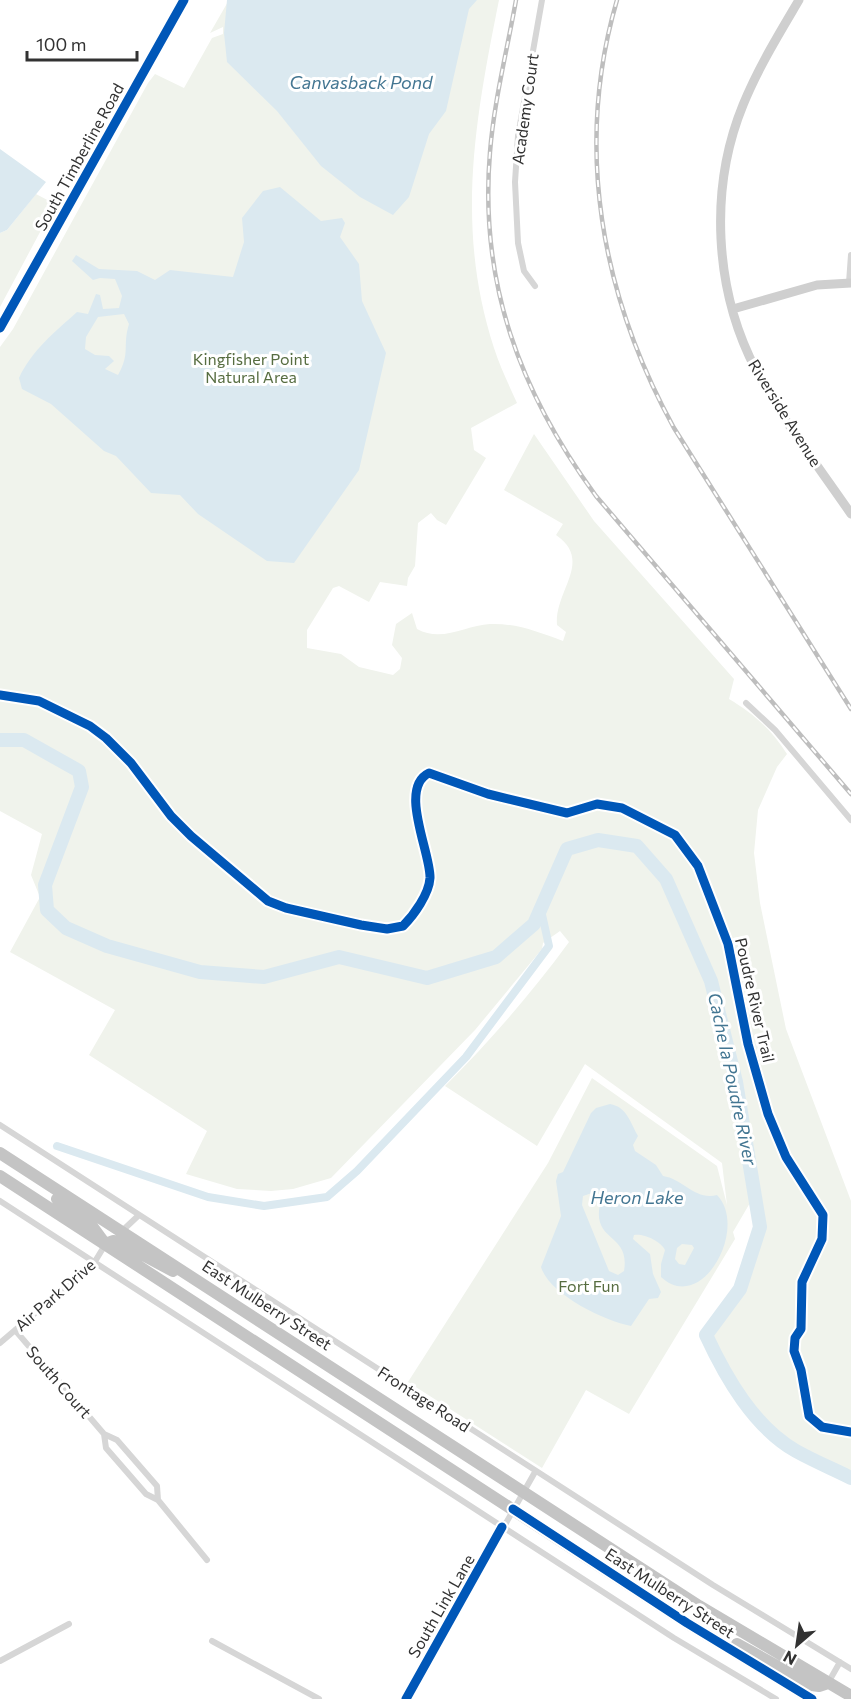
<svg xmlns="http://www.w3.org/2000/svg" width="851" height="1699" viewBox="0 0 851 1699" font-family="Commissioner,sans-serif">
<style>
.green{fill:#f0f3ec}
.water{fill:#dbe9f0;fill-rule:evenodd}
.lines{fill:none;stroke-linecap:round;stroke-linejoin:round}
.canal{stroke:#dbe9f0;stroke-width:8}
.river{stroke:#dbe9f0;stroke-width:14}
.street{stroke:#d6d6d6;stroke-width:6}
.secondary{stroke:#cfcfcf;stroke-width:9}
.highway{stroke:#c4c4c4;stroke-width:12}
.rail-casing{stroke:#bebebe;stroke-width:4.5}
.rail{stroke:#fff;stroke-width:2;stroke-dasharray:7;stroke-linecap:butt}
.cycleway-casing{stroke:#fff;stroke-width:13}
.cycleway{stroke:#0057b8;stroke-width:9}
.labels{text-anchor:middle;stroke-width:6;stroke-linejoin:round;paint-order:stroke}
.street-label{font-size:16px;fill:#323232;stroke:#fff}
.park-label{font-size:16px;fill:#576d41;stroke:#fff}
.water-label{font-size:18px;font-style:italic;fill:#437692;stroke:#fff}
</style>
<rect width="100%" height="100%" fill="#fff"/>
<path class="green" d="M 229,0 L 499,0 C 475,120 455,228 494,348 C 500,367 509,385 517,403 L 471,428 L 474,450 L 486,458 L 446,525 L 437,520 L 431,513 L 418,523 L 415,566 L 408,578 L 407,586 L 380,582 L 369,602 L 339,586 L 333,588 L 307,630 L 307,648 L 341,654 L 359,667 L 393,675 L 400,669 L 402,658 L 392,645 L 396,624 L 412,613 L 417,629 C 442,643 466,625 490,624 C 516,623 538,632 563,641 L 566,632 L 557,625 C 554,591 594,561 556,535 L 563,524 L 504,490 L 534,434 L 594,521 L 734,679 L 729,699 C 754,714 771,729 787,754 L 777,767 L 758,810 L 754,853 L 760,903 L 786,1029 L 851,1201 L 851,1478 C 833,1469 814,1461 796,1451 C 754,1427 726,1378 706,1335 L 740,1289 L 760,1227 L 754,1196 L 733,1232 L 735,1239 L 629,1414 L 586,1390 L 542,1468 L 408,1382 L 548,1163 L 592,1078 L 717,1166 L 727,1205 L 722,1163 L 585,1064 L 537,1146 L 445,1086 C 490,1041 531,994 569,942 L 560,931 L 543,943 L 542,949 L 475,1030 L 331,1178 L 293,1189 L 271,1191 L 237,1189 L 186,1174 L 207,1131 L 89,1055 L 115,1010 L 10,952 L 40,897 L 31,875 L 42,834 L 0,811 L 0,347 L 13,329 L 148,83 L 155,74 L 184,88 L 212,38 L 223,34 L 223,27 L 210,33 Z
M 36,194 L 55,204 L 0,307 L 0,233 L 7,230 Z"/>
<path class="water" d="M 227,0 L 477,0 L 469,9 L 446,111 L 429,134 L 409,197 L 393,215 L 360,197 L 321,166 L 277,111 L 227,62 L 224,33 Z
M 0,149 L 46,182 L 7,230 L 0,233 Z
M 280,187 L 321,221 L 342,218 L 345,223 L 340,237 L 359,264 L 362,301 L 386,353 L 359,470 L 294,563 L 267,561 L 198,514 L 180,495 L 151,493 L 116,456 L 104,451 L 51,404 L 22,389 L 19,378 C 32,350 55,332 77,312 L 88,314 L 96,294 L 100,295 L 103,309 L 119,308 L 122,296 L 115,279 L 100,278 L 93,280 L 72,261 L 76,255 L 99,269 L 137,271 L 155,280 L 170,270 L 233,277 L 244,242 L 242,218 L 263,191 ZM 124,314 L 129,324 C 122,347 131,352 118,375 L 105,369 L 114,361 L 109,356 L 95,355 L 85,349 L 86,337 L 98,317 Z
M 610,1104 C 627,1107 630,1122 638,1136 L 633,1145 L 635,1151 L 656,1165 L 663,1176 C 683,1179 696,1201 717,1195 C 749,1228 702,1315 661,1277 L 661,1264 L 665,1250 C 661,1241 643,1233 634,1235 L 633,1239 L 650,1254 L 653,1274 L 661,1292 L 658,1298 L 649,1299 L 631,1326 C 604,1321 549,1294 541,1267 L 561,1216 L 556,1181 L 558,1174 L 563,1172 L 591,1113 L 596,1108 ZM 595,1192 L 600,1193 L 602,1197 C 587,1244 631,1230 624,1271 L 618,1275 L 609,1271 L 582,1205 L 583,1196 ZM 682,1244 L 692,1245 L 694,1248 L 685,1265 L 679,1264 L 675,1259 L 677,1248 Z"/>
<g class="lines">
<path class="canal" d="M 57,1146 L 208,1197 L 264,1206 L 327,1197 L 357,1171 L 466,1057 L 549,946 L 541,910"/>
<path class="river" d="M 0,740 L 24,740 L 79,771 L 82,787 L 45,885 L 47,910 L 66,928 L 107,946 L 200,972 L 264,977 L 339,957 L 427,978 L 496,957 L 534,924 L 567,849 L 598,840 L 637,846 L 666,879 L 711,981 L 736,1082 L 760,1227 L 740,1289 L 706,1335 C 726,1378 754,1427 796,1451 C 814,1461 833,1469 851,1478"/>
<path class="street" d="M 849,283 L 851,255
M 535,286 L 524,271 L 518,243 L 515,182 L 518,136 L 542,0
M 746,703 L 775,730 L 851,820
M 0,1125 L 713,1585 L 851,1669
M 0,1201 L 674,1638 L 776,1699
M 122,1231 L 139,1215
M 15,1330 L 104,1434 L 117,1440 L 157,1486 L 158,1500 L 146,1494 L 106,1448 L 104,1434
M 0,1343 L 94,1263 L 105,1245
M 158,1500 L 207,1560
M 212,1641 L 319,1699
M 0,1661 L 69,1624
M 828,1683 L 840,1662
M 406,1699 L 535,1472"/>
<path class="secondary" d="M 799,0 C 779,34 758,68 743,105 C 709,188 714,290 756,370 C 782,420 819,467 851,514
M 733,309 L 817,285 L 851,283
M 0,328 L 184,0"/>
<path class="highway" d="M 0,1153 L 699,1606 L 851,1696
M 0,1176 L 687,1623 L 812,1699
M 57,1199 L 86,1218 L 103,1241
M 105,1244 L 113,1241 L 119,1242 L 173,1271
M 737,1644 L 811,1685 L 819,1686 L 828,1683"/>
<g class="rail-casing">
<path id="rail" d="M 516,0 C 507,51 494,101 490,152 C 479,283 520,392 596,496 L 851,794
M 617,0 C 574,147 601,295 674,428 L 851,709"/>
</g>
<use href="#rail" class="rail"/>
<g class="cycleway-casing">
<path id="cycleway" d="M 0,328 L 184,0
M 0,695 L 39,701 L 90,726 L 106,738 L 131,763 L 171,816 L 191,836 L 268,901 L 286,908 L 361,925 L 387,929 L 403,926 C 414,915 429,894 430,878 C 431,853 398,788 429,773 L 488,794 L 567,813 L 597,804 L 622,808 L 675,835 L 698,866 L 728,944 L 748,1044 L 768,1114 L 786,1157 L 823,1215 L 822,1239 L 802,1282 L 801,1329 L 795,1338 L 794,1351 L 801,1370 L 809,1416 L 822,1427 L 851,1432
M 513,1509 L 687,1623 L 812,1699
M 406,1699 L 502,1527"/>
</g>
<use href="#cycleway" class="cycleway"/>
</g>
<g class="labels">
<g class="street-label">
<text transform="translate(525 109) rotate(-82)" y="6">Academy Court</text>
<text transform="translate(79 157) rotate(-61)" y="6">South Timberline Road</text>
<text transform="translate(785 413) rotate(58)" y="6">Riverside Avenue</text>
<text transform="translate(755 1000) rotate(77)" y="6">Poudre River Trail</text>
<text transform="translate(55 1295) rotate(-41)" y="6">Air Park Drive</text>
<text transform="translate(267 1305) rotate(33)" y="6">East Mulberry Street</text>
<text transform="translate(59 1382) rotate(49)" y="6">South Court</text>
<text transform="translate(424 1399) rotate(33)" y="6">Frontage Road</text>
<text transform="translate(670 1593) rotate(33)" y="6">East Mulberry Street</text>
<text transform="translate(441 1606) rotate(-60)" y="6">South Link Lane</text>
</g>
<g class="park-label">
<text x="251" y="365">Kingfisher Point<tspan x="251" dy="18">Natural Area</tspan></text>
<text x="589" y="1292">Fort Fun</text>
</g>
<g class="water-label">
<text x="361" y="89">Canvasback Pond</text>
<text transform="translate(732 1079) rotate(78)" y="6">Cache la Poudre River</text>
<text x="637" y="1204">Heron Lake</text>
</g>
</g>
<g transform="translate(797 1645) rotate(209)" stroke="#ffffff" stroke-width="4.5" paint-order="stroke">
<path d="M0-4.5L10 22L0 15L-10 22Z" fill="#323232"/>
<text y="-9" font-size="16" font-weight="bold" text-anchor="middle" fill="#323232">N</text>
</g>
<path d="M27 51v9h110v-9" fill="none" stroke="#323232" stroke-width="3"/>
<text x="36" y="51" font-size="18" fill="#323232" stroke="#ffffff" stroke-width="4.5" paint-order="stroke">100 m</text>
</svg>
